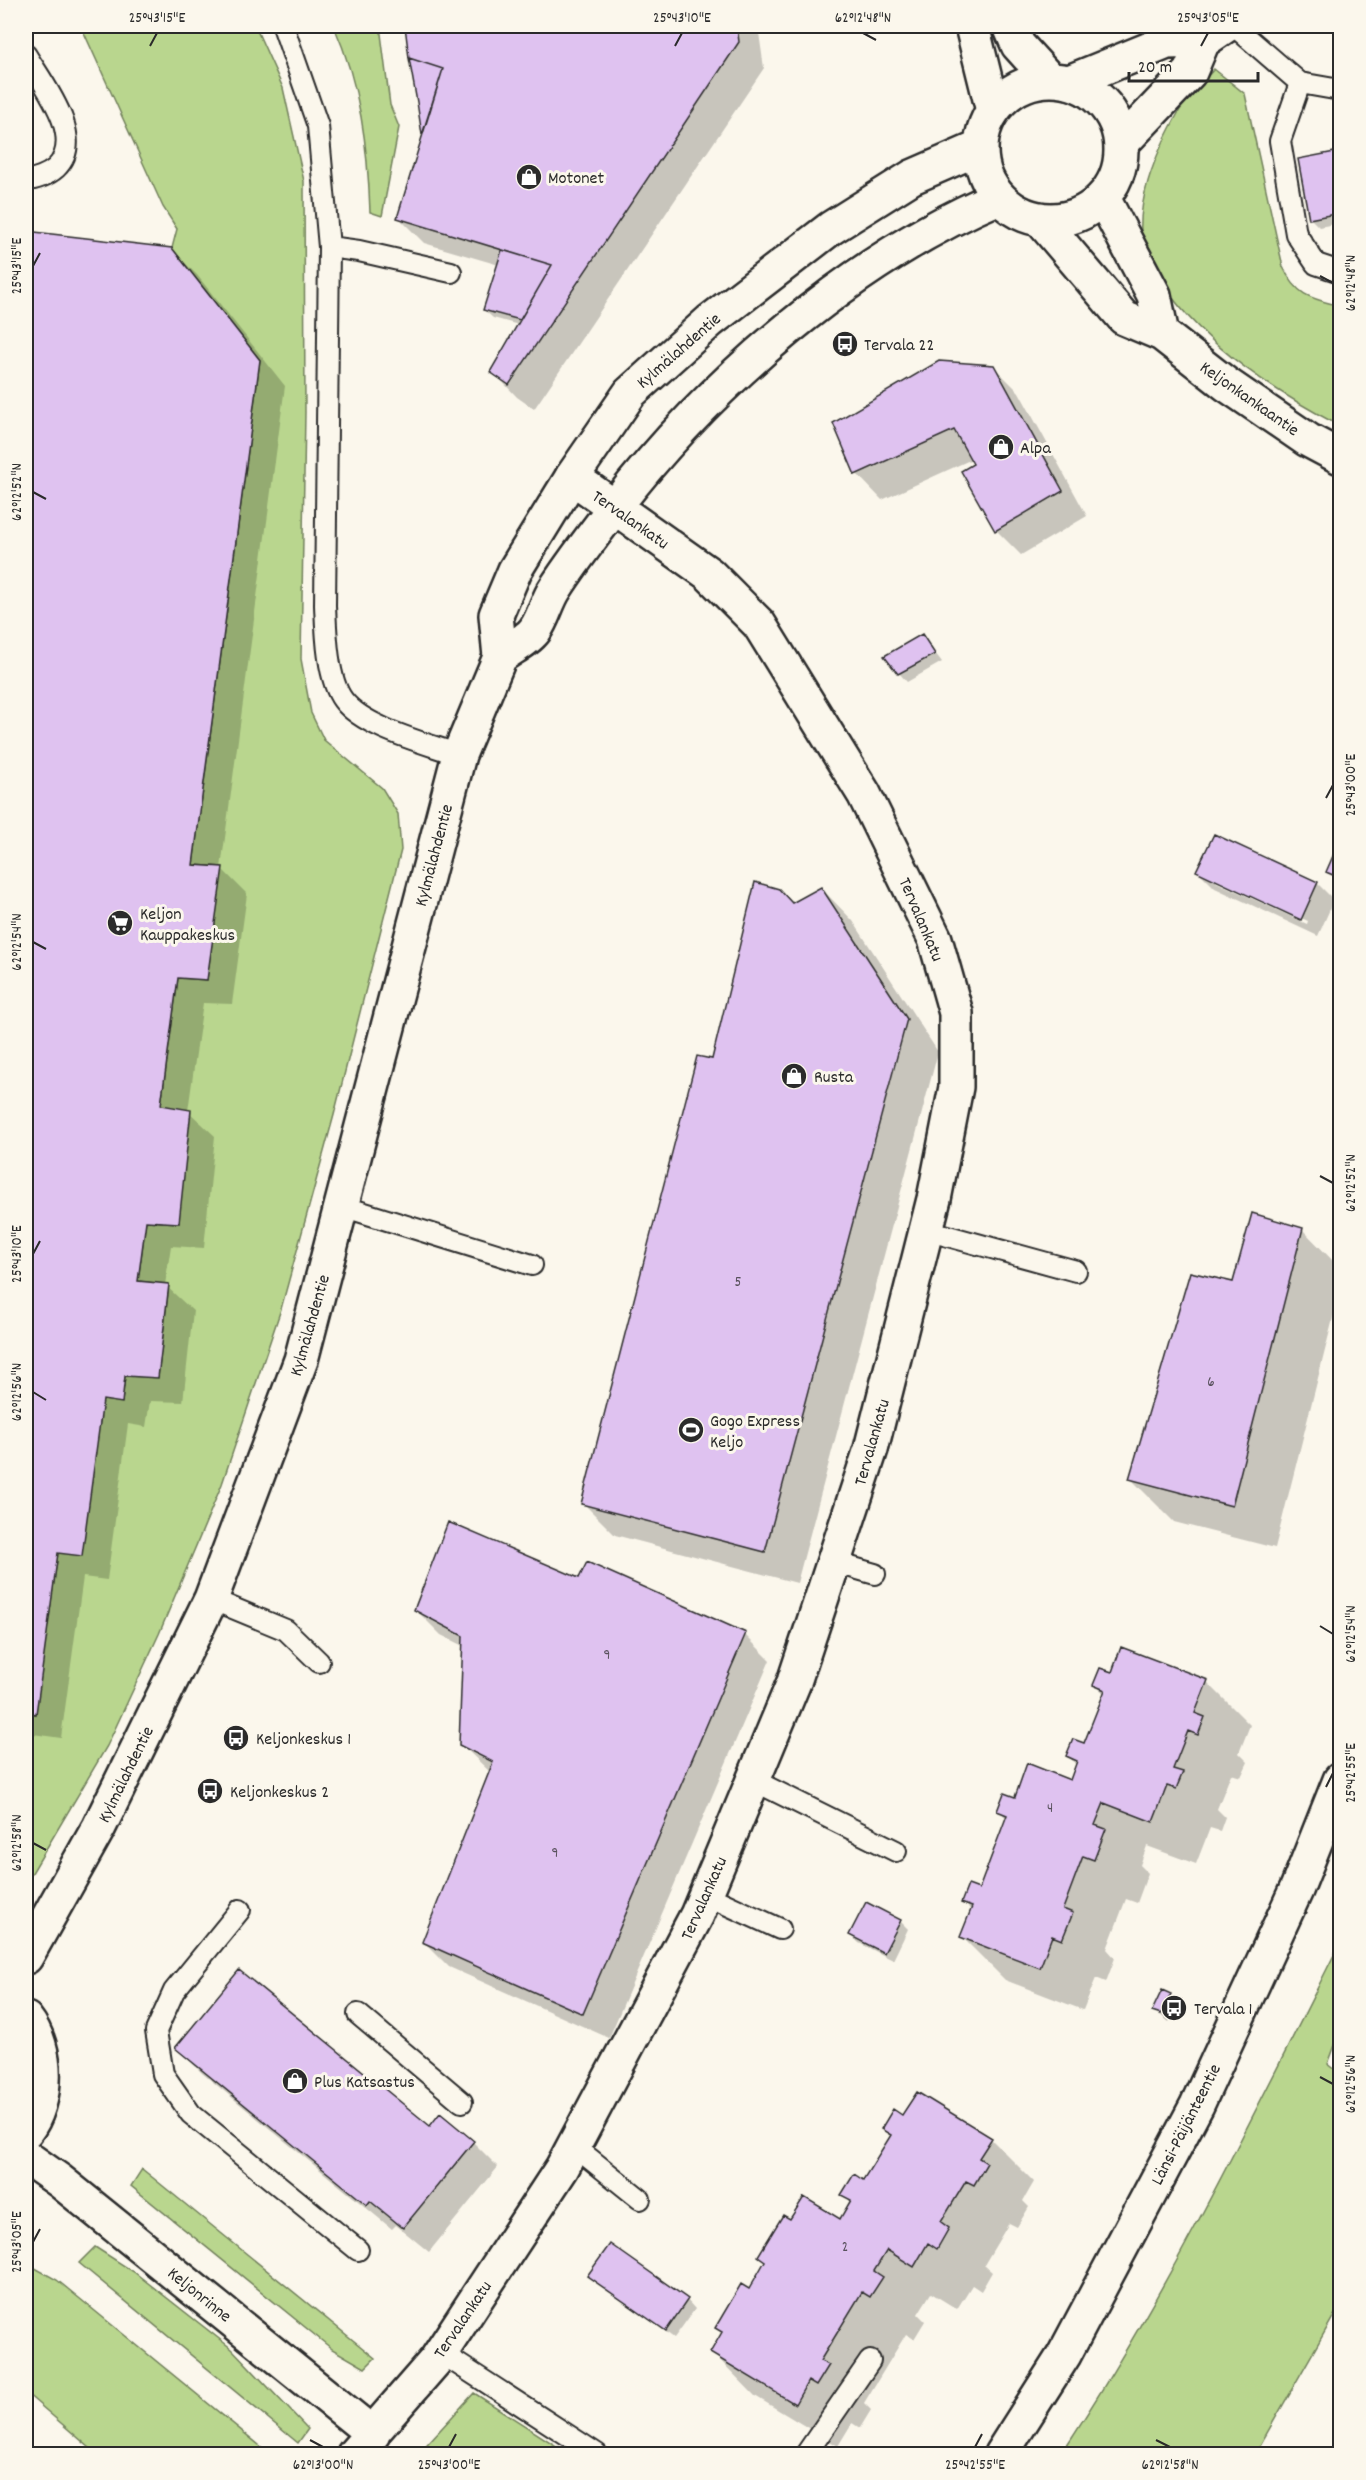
<svg xmlns="http://www.w3.org/2000/svg" width="1366" height="2480" viewBox="0 0 1366 2480" font-family="Dekko,sans-serif">
<style>
.green{fill:#b9d68e;stroke:#72805c;stroke-width:1.5}
.shadow{fill:#0003;fill-rule:evenodd}
.building{fill:#dfc2f0;stroke:#2b2b2b;stroke-width:1.5}
.lines{fill:none;stroke-linecap:round;stroke-linejoin:round}
.lane-casing{stroke:#2b2b2b;stroke-width:24}
.street-casing{stroke:#2b2b2b;stroke-width:38}
.secondary-casing{stroke:#2b2b2b;stroke-width:38}
.lane{stroke:#fbf7ec;stroke-width:20}
.street{stroke:#fbf7ec;stroke-width:33}
.secondary{stroke:#fbf7ec;stroke-width:33}
.ticks{fill:none;stroke:#2b2b2b;stroke-width:2}
.labels{text-anchor:middle;stroke-width:6;stroke-linejoin:round;paint-order:stroke}
.number-label{font-size:15px;fill:#58515c}
.poi-label{font-size:18px;fill:#2b2b2b;stroke:#fbf7ec;text-anchor:start}
.street-label{font-size:18px;fill:#2b2b2b;stroke:#fbf7ec}
.neatline{fill:none;stroke:#2b2b2b;stroke-width:2}
.ticks-label{font-size:15px;text-anchor:middle;fill:#2b2b2b}
</style>
<rect width="100%" height="100%" fill="#fbf7ec"/>
<filter id="ink" filterUnits="userSpaceOnUse"><feTurbulence type="fractalNoise" baseFrequency=".0167" numOctaves="2"/><feDisplacementMap in="SourceGraphic" scale="12" xChannelSelector="R" yChannelSelector="G"/><feConvolveMatrix kernelMatrix="1 2 1 2 8 2 1 2 1" color-interpolation-filters="sRGB"/></filter>
<g filter="url(#ink)">
<path class="green" d="M 81,26 L 255,26 L 283,88 L 304,181 L 305,412 L 301,659 L 311,713 L 324,740 L 382,788 L 398,814 L 401,850 L 334,1115 L 281,1309 L 222,1484 L 159,1634 L 107,1746 L 26,1883 L 26,1712 L 35,1714 L 58,1553 L 103,1400 L 122,1402 L 125,1376 L 158,1377 L 169,1285 L 138,1281 L 146,1221 L 179,1223 L 161,1105 L 178,978 L 207,980 L 222,867 L 193,865 L 260,360 L 172,248 L 177,229 L 163,207 Z
M 334,26 L 380,26 L 390,105 L 399,127 L 382,216 L 370,212 C 368,147 360,85 334,26 Z
M 1214,69 L 1245,94 L 1283,267 C 1297,296 1310,298 1340,306 L 1340,426 C 1274,391 1208,349 1163,285 C 1158,278 1149,268 1146,259 C 1129,210 1157,150 1181,108 C 1189,94 1203,82 1214,69 Z
M 1340,1943 L 1340,2032 L 1328,2064 L 1340,2073 L 1340,2305 L 1255,2454 L 1061,2454 C 1167,2294 1254,2114 1340,1943 Z
M 142,2169 L 375,2358 L 365,2368 L 332,2349 L 131,2186 Z
M 95,2247 L 134,2272 L 232,2349 L 308,2429 L 298,2443 L 79,2263 Z
M 26,2263 L 57,2280 L 270,2454 L 97,2454 L 26,2393 Z
M 474,2393 L 569,2454 L 418,2454 Z"/>
<path class="shadow" d="M 406,26 L 758,26 L 764,68 L 534,409 L 517,397 L 492,371 L 519,325 L 493,318 L 484,310 L 499,265 L 424,243 L 399,218 L 424,134 Z
M 1340,152 L 1340,223 L 1319,227 L 1310,218 L 1299,160 Z
M 26,233 L 171,249 L 197,275 L 285,386 L 221,868 L 247,894 L 232,1004 L 203,1003 L 188,1111 L 215,1136 L 204,1248 L 171,1246 L 165,1285 L 193,1311 L 183,1402 L 150,1401 L 146,1427 L 128,1424 L 107,1580 L 83,1577 L 61,1738 L 26,1733 Z
M 993,366 L 1019,392 L 1087,516 L 1021,555 L 996,530 L 972,459 L 882,500 L 857,474 L 835,423 Z
M 922,636 L 942,662 L 907,682 L 899,673 Z
M 1340,844 L 1340,884 L 1328,871 Z
M 1198,871 L 1317,883 L 1334,900 L 1318,936 L 1215,888 ZM 1216,879 L 1308,921 L 1307,924 L 1216,882 Z
M 821,888 L 853,921 L 938,1052 L 797,1583 L 615,1535 L 583,1503 L 713,1061 L 793,904 Z
M 1302,1229 L 1340,1268 L 1340,1291 L 1275,1548 L 1174,1522 L 1131,1479 L 1234,1284 Z
M 415,1609 L 745,1635 L 770,1660 L 609,2038 L 449,1967 L 424,1942 L 490,1772 L 461,1744 L 465,1647 L 441,1635 Z
M 1113,1674 L 1207,1682 L 1250,1725 L 1239,1753 L 1248,1762 L 1241,1777 L 1231,1774 L 1217,1809 L 1225,1817 L 1220,1831 L 1210,1828 L 1196,1864 L 1147,1846 L 1140,1865 L 1148,1873 L 1137,1903 L 1126,1899 L 1107,1949 L 1115,1958 L 1106,1982 L 1096,1978 L 1083,2010 L 1005,1980 L 962,1937 L 972,1911 L 963,1902 L 980,1891 L 1007,1819 L 999,1810 L 1015,1799 L 1071,1782 L 1077,1766 L 1068,1756 L 1085,1745 L 1105,1694 L 1095,1685 Z
M 900,1921 L 908,1929 L 893,1960 L 859,1943 L 851,1935 Z
M 1163,1992 L 1179,2004 L 1169,2022 L 1154,2010 Z
M 177,2048 L 473,2142 L 498,2167 L 429,2252 L 396,2225 L 392,2229 L 202,2073 Z
M 903,2117 L 991,2139 L 1034,2182 L 1023,2201 L 1029,2207 L 1017,2227 L 1009,2223 L 984,2265 L 992,2272 L 981,2291 L 972,2285 L 957,2309 L 931,2293 L 918,2314 L 925,2321 L 914,2339 L 906,2334 L 864,2403 L 871,2410 L 860,2428 L 852,2423 L 838,2446 L 755,2396 L 712,2352 L 723,2334 L 717,2327 L 749,2291 L 766,2263 L 760,2256 L 791,2222 L 840,2221 L 851,2202 L 843,2194 L 864,2182 L 891,2137 L 883,2129 Z
M 589,2276 L 687,2300 L 695,2309 L 674,2338 Z"/>
<path class="building" d="M 405,26 L 737,26 L 739,42 L 509,385 L 490,372 L 552,265 L 397,218 L 443,69 L 409,58 Z
M 409,58 L 443,69 L 422,135 L 417,102 Z
M 1340,151 L 1340,213 L 1309,219 L 1298,159 Z
M 26,231 L 172,248 L 260,360 L 193,865 L 223,867 L 207,980 L 178,978 L 161,1105 L 191,1110 L 179,1223 L 146,1221 L 138,1281 L 169,1284 L 158,1378 L 125,1376 L 122,1403 L 103,1400 L 82,1556 L 58,1553 L 36,1714 L 26,1712 Z
M 502,250 L 552,265 L 520,320 L 483,310 Z
M 939,361 L 994,365 L 1063,491 L 995,531 L 961,471 L 973,464 L 954,430 L 855,475 L 833,423 Z
M 922,634 L 935,654 L 898,674 L 884,656 Z
M 1214,834 L 1318,882 L 1301,920 L 1196,871 Z
M 1340,840 L 1340,878 L 1326,872 Z
M 755,882 L 779,889 L 792,903 L 821,887 L 907,1019 L 765,1552 L 581,1504 L 697,1056 L 712,1059 Z
M 1252,1213 L 1303,1228 L 1232,1506 L 1129,1479 L 1190,1272 L 1233,1282 Z
M 448,1522 L 579,1578 L 587,1562 L 746,1633 L 583,2014 L 422,1942 L 493,1762 L 459,1745 L 463,1636 L 414,1610 Z
M 1121,1647 L 1208,1680 L 1195,1713 L 1205,1717 L 1198,1735 L 1188,1731 L 1173,1769 L 1183,1772 L 1176,1789 L 1167,1786 L 1153,1822 L 1104,1803 L 1095,1825 L 1106,1829 L 1094,1860 L 1083,1856 L 1063,1909 L 1073,1913 L 1062,1940 L 1052,1936 L 1040,1968 L 960,1937 L 972,1907 L 961,1903 L 968,1885 L 979,1889 L 1007,1815 L 997,1811 L 1004,1793 L 1015,1797 L 1027,1763 L 1070,1780 L 1077,1761 L 1066,1756 L 1073,1739 L 1084,1743 L 1105,1690 L 1093,1685 L 1100,1668 L 1112,1672 Z
M 866,1902 L 901,1920 L 884,1953 L 849,1935 Z
M 239,1970 L 430,2126 L 440,2113 L 474,2141 L 403,2228 L 370,2201 L 367,2205 L 175,2048 Z
M 1162,1990 L 1171,1994 L 1161,2014 L 1152,2011 Z
M 917,2092 L 992,2138 L 979,2158 L 987,2163 L 974,2185 L 966,2181 L 941,2222 L 949,2228 L 937,2249 L 928,2243 L 914,2267 L 887,2250 L 874,2271 L 883,2277 L 870,2297 L 862,2292 L 820,2361 L 829,2365 L 816,2386 L 808,2381 L 795,2404 L 710,2353 L 722,2332 L 715,2328 L 741,2284 L 749,2289 L 765,2261 L 758,2256 L 783,2215 L 790,2219 L 804,2197 L 840,2219 L 851,2200 L 841,2195 L 854,2174 L 863,2180 L 891,2135 L 881,2129 L 893,2109 L 902,2115 Z
M 610,2244 L 688,2299 L 666,2331 L 587,2276 Z"/>
<g class="lines">
<g class="lane-casing">
<path id="lane" d="M 283,26 L 318,126 L 329,247 L 325,605 C 326,630 327,679 343,700 C 364,728 426,743 459,755
M 1234,26 L 1300,83 L 1340,90
M 26,55 C 43,84 87,138 56,168 C 48,175 35,180 26,180
M 1300,83 L 1280,141 L 1296,234 L 1316,264 L 1340,272
M 329,247 L 359,251 L 451,272
M 342,1206 L 532,1265
M 926,1230 L 1076,1271
M 833,1562 L 875,1574
M 211,1599 L 286,1630 L 319,1662
M 753,1780 L 896,1851
M 706,1895 L 780,1929
M 240,1910 L 174,1991 L 156,2031 L 163,2074 L 191,2114 L 358,2250
M 358,2014 L 462,2102
M 574,2146 L 640,2199
M 441,2353 L 597,2454
M 806,2454 L 870,2361"/>
</g>
<g class="street-casing">
<path id="street" d="M 1069,82 L 1167,42 L 1203,41 L 1225,26
M 1121,144 L 1190,72 L 1203,41
M 26,2157 L 60,2181 L 373,2434
M 354,2454 L 436,2360 L 562,2168 L 697,1915 L 794,1682 L 871,1449 L 934,1199 L 956,1087 L 956,1013 L 935,939 L 864,794 L 759,624 L 709,574 L 572,477"/>
</g>
<g class="secondary-casing">
<path id="secondary" d="M 972,26 L 993,111
M 1010,26 L 1018,45 L 1049,79
M981 150a70 70 0 1 1 140 0a70 70 0 1 1-140 0Z
M 1103,198 L 1154,295 L 1162,334
M 1040,219 L 1124,318 L 1162,334 L 1226,384 L 1308,440 L 1340,457
M 500,657 C 510,649 528,640 535,630 C 544,617 547,601 555,589 C 573,561 594,534 614,508 C 710,383 853,259 999,197
M 26,1957 L 99,1827 L 211,1599 L 301,1360 L 459,755 L 500,657 L 496,615 L 515,570 L 572,477 L 630,393 L 710,321 L 831,228 L 912,177 L 981,147
M 26,2019 C 49,2048 49,2102 26,2131
M 1001,2454 L 1064,2355 L 1197,2105 L 1297,1888 L 1340,1780"/>
</g>
<use href="#lane" class="lane"/>
<use href="#street" class="street"/>
<use href="#secondary" class="secondary"/>
</g>
</g>
<path class="ticks" d="M 863,33 L 876,40M 150,46 L 157,33M 675,46 L 682,33M 1201,46 L 1208,33M 33,266 L 40,253M 1320,276 L 1333,283M 33,492 L 46,499M 1326,798 L 1333,785M 33,942 L 46,949M 1320,1176 L 1333,1183M 33,1254 L 40,1241M 33,1392 L 46,1400M 1320,1626 L 1333,1634M 1326,1787 L 1333,1773M 33,1843 L 46,1850M 1320,2077 L 1333,2084M 33,2242 L 40,2229M 310,2440 L 323,2447M 1156,2440 L 1170,2447M 449,2447 L 456,2434M 975,2447 L 982,2434"/>
<defs>
<g id="shop-disc" transform="scale(1.35)"><circle r="9.5" fill="#2b2b2b" stroke="#fbf7ec"/><path d="M-5-2.5h2.3a2.7 3.5 0 0 1 5.4 0H5L5.5 6h-11ZM-1.5-2.5h3a1.5 2.3 0 0 0-3 0Z" fill="#fff"/></g>
<g id="bus-disc" transform="scale(1.35)"><circle r="9.5" fill="#2b2b2b" stroke="#fbf7ec"/><path d="M-5-6H5V4H4V6H2V4H-2V6H-4V4H-5ZM-3.5-4V0h7V-4ZM-3.5 1.2v1.5H-2V1.2ZM2 1.2v1.5H3.5V1.2Z" fill="#fff"/></g>
<g id="supermarket-disc" transform="scale(1.35)"><circle r="9.5" fill="#2b2b2b" stroke="#fbf7ec"/><path d="M-6-5.5h2.5l.6 2H6L4.5 2H-2.5L-4.4-4H-6ZM-1.5 3.2a1.3 1.3 0 1 0 .1 0ZM3 3.2a1.3 1.3 0 1 0 .1 0Z" fill="#fff"/></g>
<g id="stadium-disc" transform="scale(1.35)"><circle r="9.5" fill="#2b2b2b" stroke="#fbf7ec"/><path d="M0-5a6.5 5 0 1 0 0 10a6.5 5 0 1 0 0-10ZM-3.5-1.8h7v3.6h-7Z" fill="#fff"/></g>
</defs>
<g fill-rule="evenodd">
<use href="#shop-disc" x="529" y="177"/>
<use href="#bus-disc" x="845" y="344"/>
<use href="#shop-disc" x="1001" y="447"/>
<use href="#supermarket-disc" x="120" y="923"/>
<use href="#shop-disc" x="794" y="1076"/>
<use href="#stadium-disc" x="691" y="1430"/>
<use href="#bus-disc" x="236" y="1738"/>
<use href="#bus-disc" x="210" y="1791"/>
<use href="#bus-disc" x="1174" y="2008"/>
<use href="#shop-disc" x="295" y="2081"/>
</g>
<g class="labels">
<g class="number-label">
<text x="738" y="1286">5</text>
<text x="1211" y="1386">6</text>
<text x="607" y="1659">9</text>
<text x="1050" y="1812">4</text>
<text x="555" y="1857">9</text>
<text x="845" y="2251">2</text>
</g>
<g class="poi-label">
<text x="548" y="183">Motonet</text>
<text x="864" y="350">Tervala 22</text>
<text x="1020" y="453">Alpa</text>
<text x="140" y="919">Keljon<tspan x="140" dy="21">Kauppakeskus</tspan></text>
<text x="814" y="1082">Rusta</text>
<text x="710" y="1426">Gogo Express<tspan x="710" dy="21">Keljo</tspan></text>
<text x="256" y="1744">Keljonkeskus 1</text>
<text x="230" y="1797">Keljonkeskus 2</text>
<text x="1194" y="2014">Tervala 1</text>
<text x="314" y="2087">Plus Katsastus</text>
</g>
<g class="street-label">
<text transform="translate(678 350) rotate(-41)" y="6">Kylmälahdentie</text>
<text transform="translate(1250 398) rotate(35)" y="6">Keljonkankaantie</text>
<text transform="translate(631 519) rotate(35)" y="6">Tervalankatu</text>
<text transform="translate(433 855) rotate(-75)" y="6">Kylmälahdentie</text>
<text transform="translate(922 919) rotate(67)" y="6">Tervalankatu</text>
<text transform="translate(309 1325) rotate(-74)" y="6">Kylmälahdentie</text>
<text transform="translate(871 1442) rotate(-74)" y="6">Tervalankatu</text>
<text transform="translate(125 1774) rotate(-64)" y="6">Kylmälahdentie</text>
<text transform="translate(703 1898) rotate(-66)" y="6">Tervalankatu</text>
<text transform="translate(1185 2124) rotate(-63)" y="6">Länsi-Päijänteentie</text>
<text transform="translate(200 2294) rotate(39)" y="6">Keljonrinne</text>
<text transform="translate(462 2319) rotate(-56)" y="6">Tervalankatu</text>
</g>
</g>
<rect width="1366" height="2480" fill="none" stroke="#fbf7ec" stroke-width="66"/>
<path d="M1129 72v9h129v-9" fill="none" stroke="#2b2b2b" stroke-width="3"/>
<text x="1138" y="72" font-size="18" fill="#2b2b2b" stroke="#fbf7ec" stroke-width="4.5" paint-order="stroke">20 m</text>
<rect x="33" y="33" width="1300" height="2414" class="neatline"/>
<g class="ticks-label">
<text x="157" y="22">25°43'15"E</text>
<text x="682" y="22">25°43'10"E</text>
<text x="863" y="22">62°12'48"N</text>
<text x="1208" y="22">25°43'05"E</text>
<text transform="translate(16 266) rotate(-90)" y="5">25°43'15"E</text>
<text transform="translate(1350 283) rotate(-90)" y="5">62°12'48"N</text>
<text transform="translate(16 492) rotate(-90)" y="5">62°12'52"N</text>
<text transform="translate(1350 785) rotate(-90)" y="5">25°43'00"E</text>
<text transform="translate(16 942) rotate(-90)" y="5">62°12'54"N</text>
<text transform="translate(1350 1183) rotate(-90)" y="5">62°12'52"N</text>
<text transform="translate(16 1254) rotate(-90)" y="5">25°43'10"E</text>
<text transform="translate(16 1392) rotate(-90)" y="5">62°12'56"N</text>
<text transform="translate(1350 1634) rotate(-90)" y="5">62°12'54"N</text>
<text transform="translate(1350 1773) rotate(-90)" y="5">25°42'55"E</text>
<text transform="translate(16 1843) rotate(-90)" y="5">62°12'58"N</text>
<text transform="translate(1350 2084) rotate(-90)" y="5">62°12'56"N</text>
<text transform="translate(16 2242) rotate(-90)" y="5">25°43'05"E</text>
<text x="323" y="2469">62°13'00"N</text>
<text x="449" y="2469">25°43'00"E</text>
<text x="975" y="2469">25°42'55"E</text>
<text x="1170" y="2469">62°12'58"N</text>
</g>
</svg>
